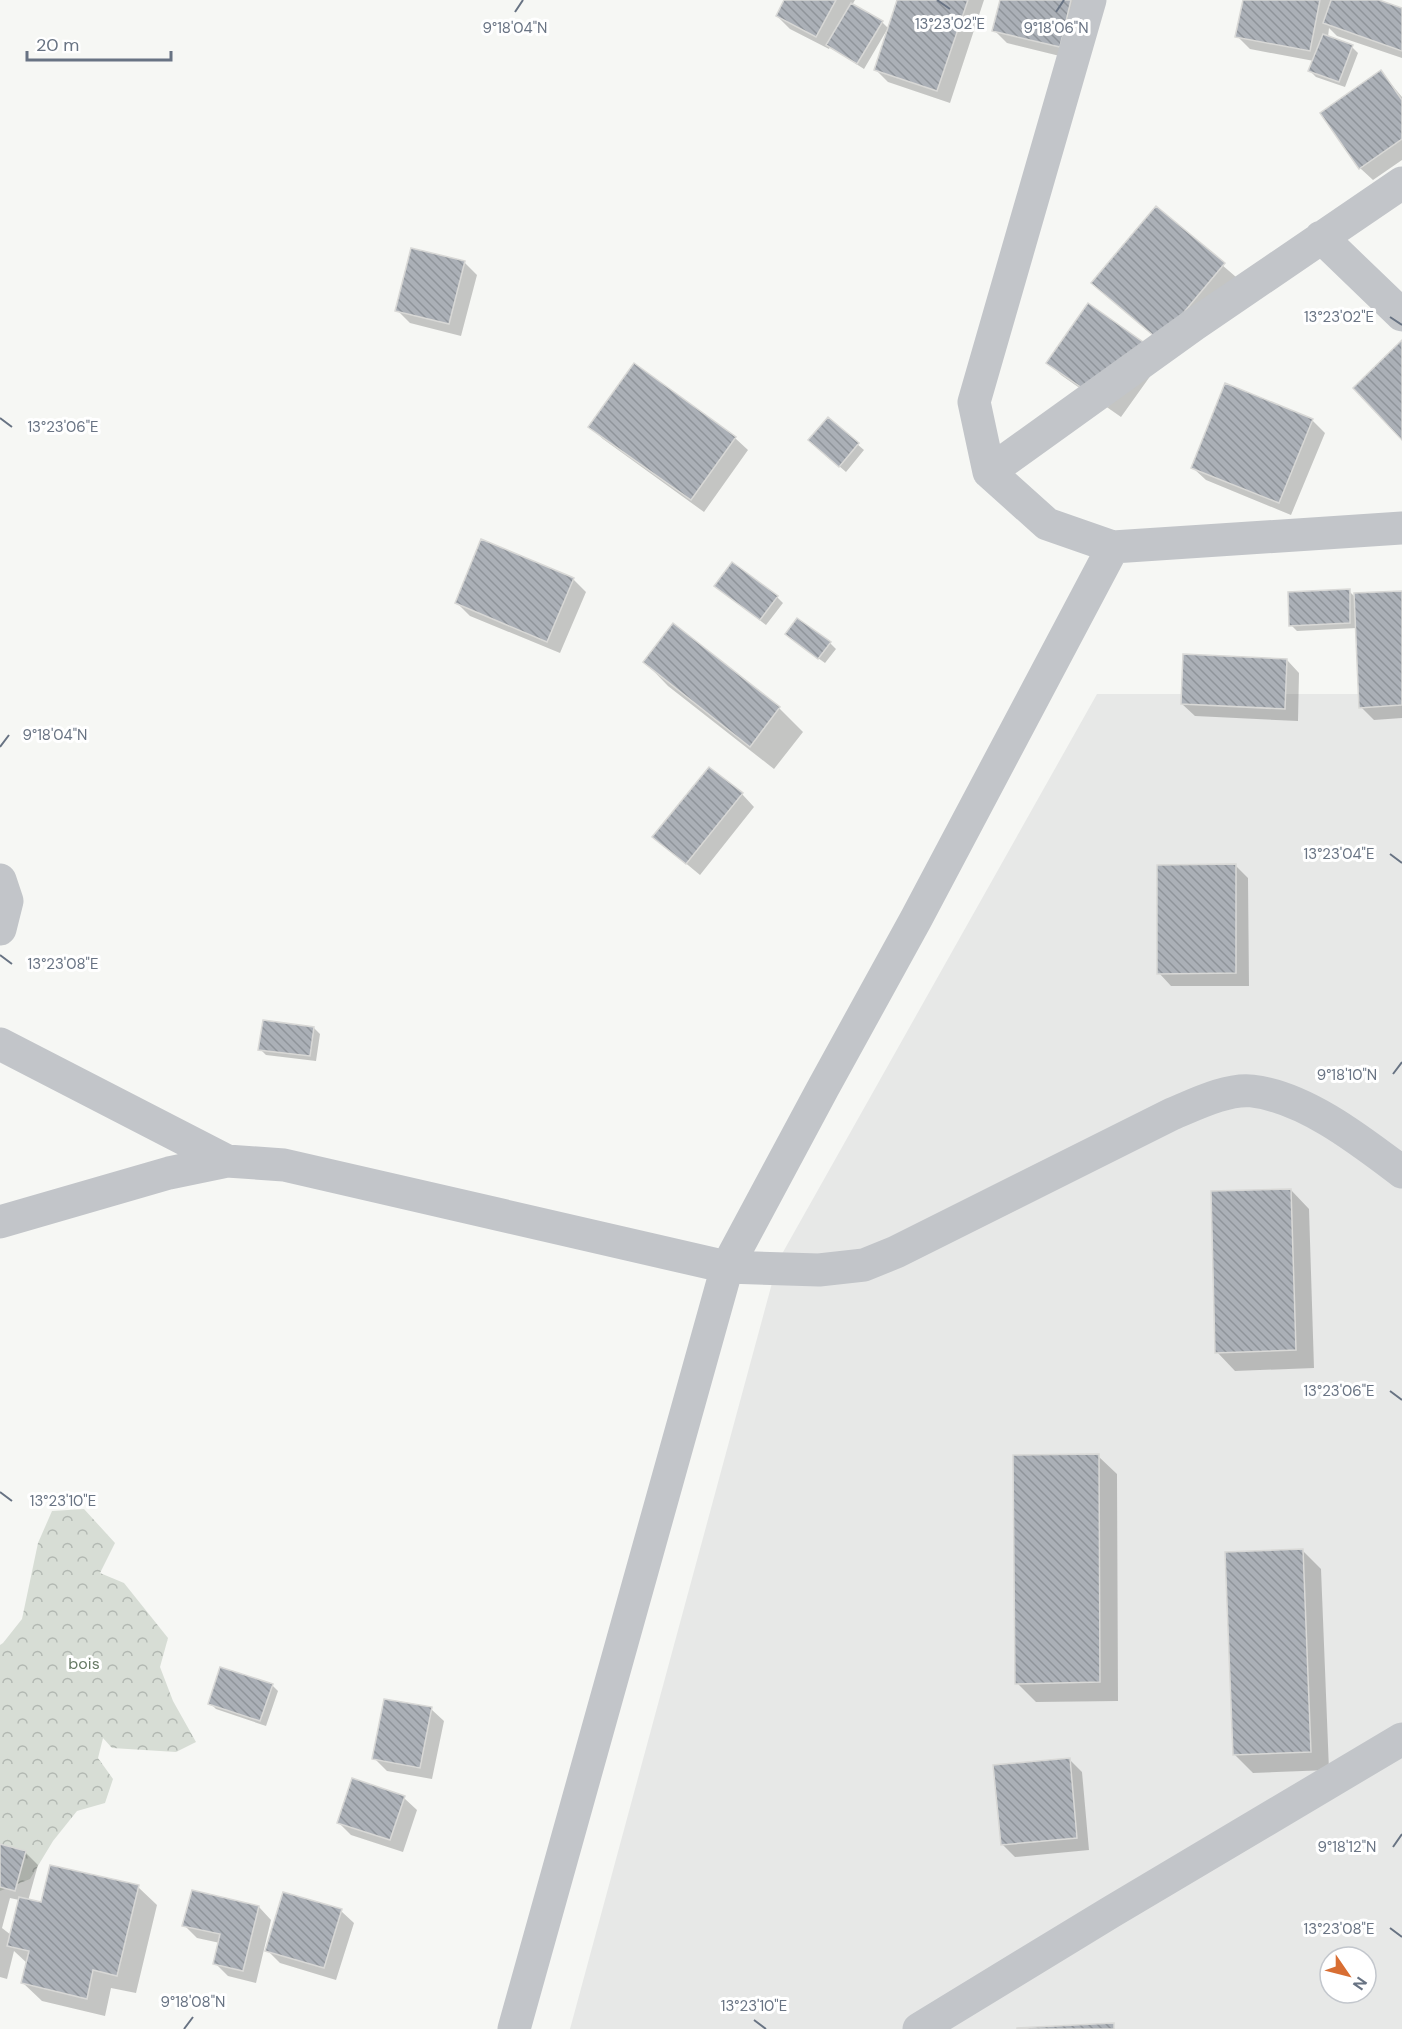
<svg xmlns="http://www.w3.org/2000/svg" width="1402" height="2029" viewBox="0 0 1402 2029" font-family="'DM Sans',sans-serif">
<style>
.built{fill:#e7e8e7;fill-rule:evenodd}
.forest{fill:url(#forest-crowns)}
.shadow{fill:#0003;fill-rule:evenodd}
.building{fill:url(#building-back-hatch);stroke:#d8d8d6;stroke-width:1.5}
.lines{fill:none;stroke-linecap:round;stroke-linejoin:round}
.minor{stroke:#c2c5c9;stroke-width:33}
.ticks{fill:none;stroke:#687383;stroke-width:2}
.labels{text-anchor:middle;stroke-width:6;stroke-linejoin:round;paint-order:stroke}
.park-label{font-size:16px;fill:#687b66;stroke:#fff}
.ticks-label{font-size:15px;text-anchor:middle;fill:#687383;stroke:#fff;stroke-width:6;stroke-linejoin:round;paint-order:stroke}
</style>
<defs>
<pattern id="forest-crowns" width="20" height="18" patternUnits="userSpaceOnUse" patternTransform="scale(1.5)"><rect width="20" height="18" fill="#d7ddd5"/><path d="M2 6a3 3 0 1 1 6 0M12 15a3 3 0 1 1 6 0" fill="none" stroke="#b2b8b2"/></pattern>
<pattern id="building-back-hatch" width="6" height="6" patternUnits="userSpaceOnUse" patternTransform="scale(1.5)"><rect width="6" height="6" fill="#abb0b7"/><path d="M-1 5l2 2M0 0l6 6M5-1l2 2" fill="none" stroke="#8f949a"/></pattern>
</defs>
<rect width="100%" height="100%" fill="#f6f7f4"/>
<path class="built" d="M 1097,694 L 1402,694 L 1402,2029 L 570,2029 L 778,1261 ZM 1330,1957 L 1366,1957 L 1366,1993 L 1330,1993 Z"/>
<path class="forest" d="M 84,1509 L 115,1543 L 100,1573 L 124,1583 L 168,1638 L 160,1667 L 173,1701 L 196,1742 L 176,1752 L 112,1748 L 103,1738 L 98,1758 L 113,1779 L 105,1803 L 77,1811 L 53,1841 L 30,1879 L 0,1891 L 0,1645 L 3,1643 L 22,1619 L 38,1543 L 52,1511 Z"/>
<path class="shadow" d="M 786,0 L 855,0 L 852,5 L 882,22 L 888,28 L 864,69 L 830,47 L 829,49 L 790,29 L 777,16 Z
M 899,0 L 984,0 L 950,103 L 888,82 L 875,69 Z
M 1001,0 L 1074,0 L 1072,59 L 1007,43 L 994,30 Z
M 1244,0 L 1374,0 L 1402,9 L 1402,58 L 1337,36 L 1329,28 L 1328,37 L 1352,47 L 1358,53 L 1345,87 L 1316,77 L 1310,71 L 1314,61 L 1250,49 L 1237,36 Z
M 1381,72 L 1402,97 L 1402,160 L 1373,180 L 1360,168 Z
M 1156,208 L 1236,277 L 1174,353 Z
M 464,262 L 477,275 L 461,336 L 410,323 L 397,310 Z
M 1161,361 L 1121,417 L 1061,375 L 1048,362 Z
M 828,419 L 864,450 L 846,472 L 816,446 Z
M 1312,420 L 1325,433 L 1291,515 L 1206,480 L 1193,468 Z
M 590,427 L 735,438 L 748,450 L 704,512 L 603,439 Z
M 573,579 L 586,592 L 560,653 L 470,616 L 457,603 Z
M 716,586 L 777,597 L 783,603 L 766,625 Z
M 1349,591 L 1355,597 L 1402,593 L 1402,718 L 1374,720 L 1361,707 L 1357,628 L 1297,631 L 1291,625 Z
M 673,625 L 779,708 L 803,732 L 774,769 L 668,686 L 645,662 Z
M 793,640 L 830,643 L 836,649 L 825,663 Z
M 1287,660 L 1299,673 L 1298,721 L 1195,716 L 1182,704 Z
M 742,794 L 754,807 L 700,875 L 654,837 Z
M 1235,865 L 1248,878 L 1249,986 L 1171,986 L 1159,973 Z
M 314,1028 L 320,1034 L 316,1061 L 266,1055 L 260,1049 Z
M 1291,1190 L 1309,1209 L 1314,1368 L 1235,1371 L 1217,1352 Z
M 1098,1456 L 1117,1474 L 1118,1701 L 1036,1702 L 1017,1683 Z
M 1302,1550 L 1321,1569 L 1329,1770 L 1253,1773 L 1235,1755 Z
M 272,1685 L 278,1691 L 266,1726 L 216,1709 L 210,1703 Z
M 431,1709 L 444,1721 L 432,1779 L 387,1771 L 374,1758 Z
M 1069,1759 L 1082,1772 L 1089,1850 L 1015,1857 L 1002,1844 Z
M 353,1780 L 404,1798 L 417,1810 L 403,1852 L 351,1835 L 339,1823 Z
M 0,1845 L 25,1852 L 38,1865 L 28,1901 L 42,1904 L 138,1887 L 157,1905 L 136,1993 L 111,1988 L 105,2016 L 42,2001 L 23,1983 L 28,1964 L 14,1951 L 7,1979 L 0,1977 ZM 10,1898 L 19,1900 L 11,1935 L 2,1928 Z
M 259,1907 L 271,1920 L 256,1983 L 228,1976 L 215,1963 L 220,1943 L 197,1938 L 184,1925 Z
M 341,1911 L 354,1923 L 336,1980 L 280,1963 L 267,1950 Z"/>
<path class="building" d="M 784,0 L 836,0 L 816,37 L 776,16 Z
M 897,0 L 968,0 L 937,91 L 874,70 Z
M 1000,0 L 1071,0 L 1060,47 L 992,31 Z
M 1243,0 L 1320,0 L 1310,51 L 1235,37 Z
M 1331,0 L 1379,0 L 1402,8 L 1402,51 L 1323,23 Z
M 851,3 L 883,21 L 857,64 L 826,45 Z
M 1323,34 L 1353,45 L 1339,82 L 1308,71 Z
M 1381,70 L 1402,100 L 1402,139 L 1359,169 L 1320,113 Z
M 1156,206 L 1225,263 L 1160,341 L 1091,283 Z
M 411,248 L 465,261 L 449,324 L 395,311 Z
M 1088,303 L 1150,347 L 1108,406 L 1046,363 Z
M 1402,340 L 1402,440 L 1353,388 Z
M 634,363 L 736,437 L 691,500 L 588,427 Z
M 1225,383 L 1313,419 L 1279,503 L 1191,468 Z
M 828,417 L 859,443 L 839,467 L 808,440 Z
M 481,539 L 574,578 L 547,642 L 455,603 Z
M 732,562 L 778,596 L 760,620 L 714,586 Z
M 1350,589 L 1350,623 L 1289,626 L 1288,592 Z
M 1402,591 L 1402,705 L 1359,708 L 1354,593 Z
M 797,618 L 831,642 L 818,659 L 785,634 Z
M 673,623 L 780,707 L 750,747 L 643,662 Z
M 1183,654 L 1287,659 L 1285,709 L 1181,704 Z
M 709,767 L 743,793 L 686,864 L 652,837 Z
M 1236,864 L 1236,973 L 1157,974 L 1157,865 Z
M 263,1020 L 314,1027 L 310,1056 L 258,1050 Z
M 1291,1189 L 1296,1350 L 1215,1353 L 1211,1191 Z
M 1099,1454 L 1100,1682 L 1015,1684 L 1013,1455 Z
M 1303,1549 L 1311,1752 L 1233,1755 L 1225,1552 Z
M 220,1667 L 273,1684 L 260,1721 L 208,1704 Z
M 384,1699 L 432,1707 L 420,1768 L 372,1759 Z
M 1070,1758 L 1077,1838 L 1001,1845 L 993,1765 Z
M 352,1778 L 405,1796 L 390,1840 L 337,1823 Z
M 0,1844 L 26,1851 L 15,1891 L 0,1887 Z
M 50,1865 L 139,1885 L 117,1976 L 93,1970 L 87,1999 L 21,1983 L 29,1951 L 7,1946 L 19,1897 L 41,1902 Z
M 192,1890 L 259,1906 L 243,1971 L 213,1964 L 220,1934 L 182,1926 Z
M 283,1892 L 342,1909 L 324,1968 L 265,1951 Z
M 1114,2023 L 1114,2029 L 1017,2029 L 1017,2028 Z"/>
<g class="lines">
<path class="minor" d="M 1090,0 L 974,402 L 989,472 L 1047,524 L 1113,547 L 1402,528
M 1321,237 L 1402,315
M 989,472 L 1195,324 L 1402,183
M 0,880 L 7,901 L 0,929
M 0,1044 L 227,1161
M 0,1222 L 169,1173 L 227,1161 L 284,1165 L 727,1267 L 819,1270 L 864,1265 L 896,1252 L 1172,1114 C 1194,1105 1228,1088 1252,1091 C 1305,1097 1361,1141 1402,1172
M 514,2029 L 727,1267 L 823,1088 L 916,919 L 1113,547
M 919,2029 L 1111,1912 L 1402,1739"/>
</g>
<path class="ticks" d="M 937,0 L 950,9M 515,12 L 523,0M 1056,12 L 1064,0M 1390,317 L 1402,325M 0,418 L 12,427M 0,747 L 9,735M 1390,854 L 1402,863M 0,955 L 12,964M 1393,1074 L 1402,1062M 1390,1391 L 1402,1400M 0,1492 L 12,1501M 1393,1847 L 1402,1834M 1390,1928 L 1402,1937M 754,2020 L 766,2029M 184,2029 L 193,2017"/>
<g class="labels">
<g class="park-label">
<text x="84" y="1669">bois</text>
</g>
</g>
<g class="ticks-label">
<text x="950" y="29">13°23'02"E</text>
<text x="515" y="33">9°18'04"N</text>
<text x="1056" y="33">9°18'06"N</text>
<text x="1339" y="322">13°23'02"E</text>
<text x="63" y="432">13°23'06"E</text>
<text x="55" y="740">9°18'04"N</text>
<text x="1339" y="859">13°23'04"E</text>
<text x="63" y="969">13°23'08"E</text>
<text x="1347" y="1080">9°18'10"N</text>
<text x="1339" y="1396">13°23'06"E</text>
<text x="63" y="1506">13°23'10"E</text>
<text x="1347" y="1852">9°18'12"N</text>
<text x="1339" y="1934">13°23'08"E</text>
<text x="193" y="2007">9°18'08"N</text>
<text x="754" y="2011">13°23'10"E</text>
</g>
<g transform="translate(1348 1975) rotate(125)"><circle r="28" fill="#ffffff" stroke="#c3c7cd" stroke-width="1.5"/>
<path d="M0-4.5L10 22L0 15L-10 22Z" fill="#d86e33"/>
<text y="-9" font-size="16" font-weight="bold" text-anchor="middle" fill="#687383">N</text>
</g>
<path d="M27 51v9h144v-9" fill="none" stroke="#687383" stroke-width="3"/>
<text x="36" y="51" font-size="18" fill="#687383" stroke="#ffffff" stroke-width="4.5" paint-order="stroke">20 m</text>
</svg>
